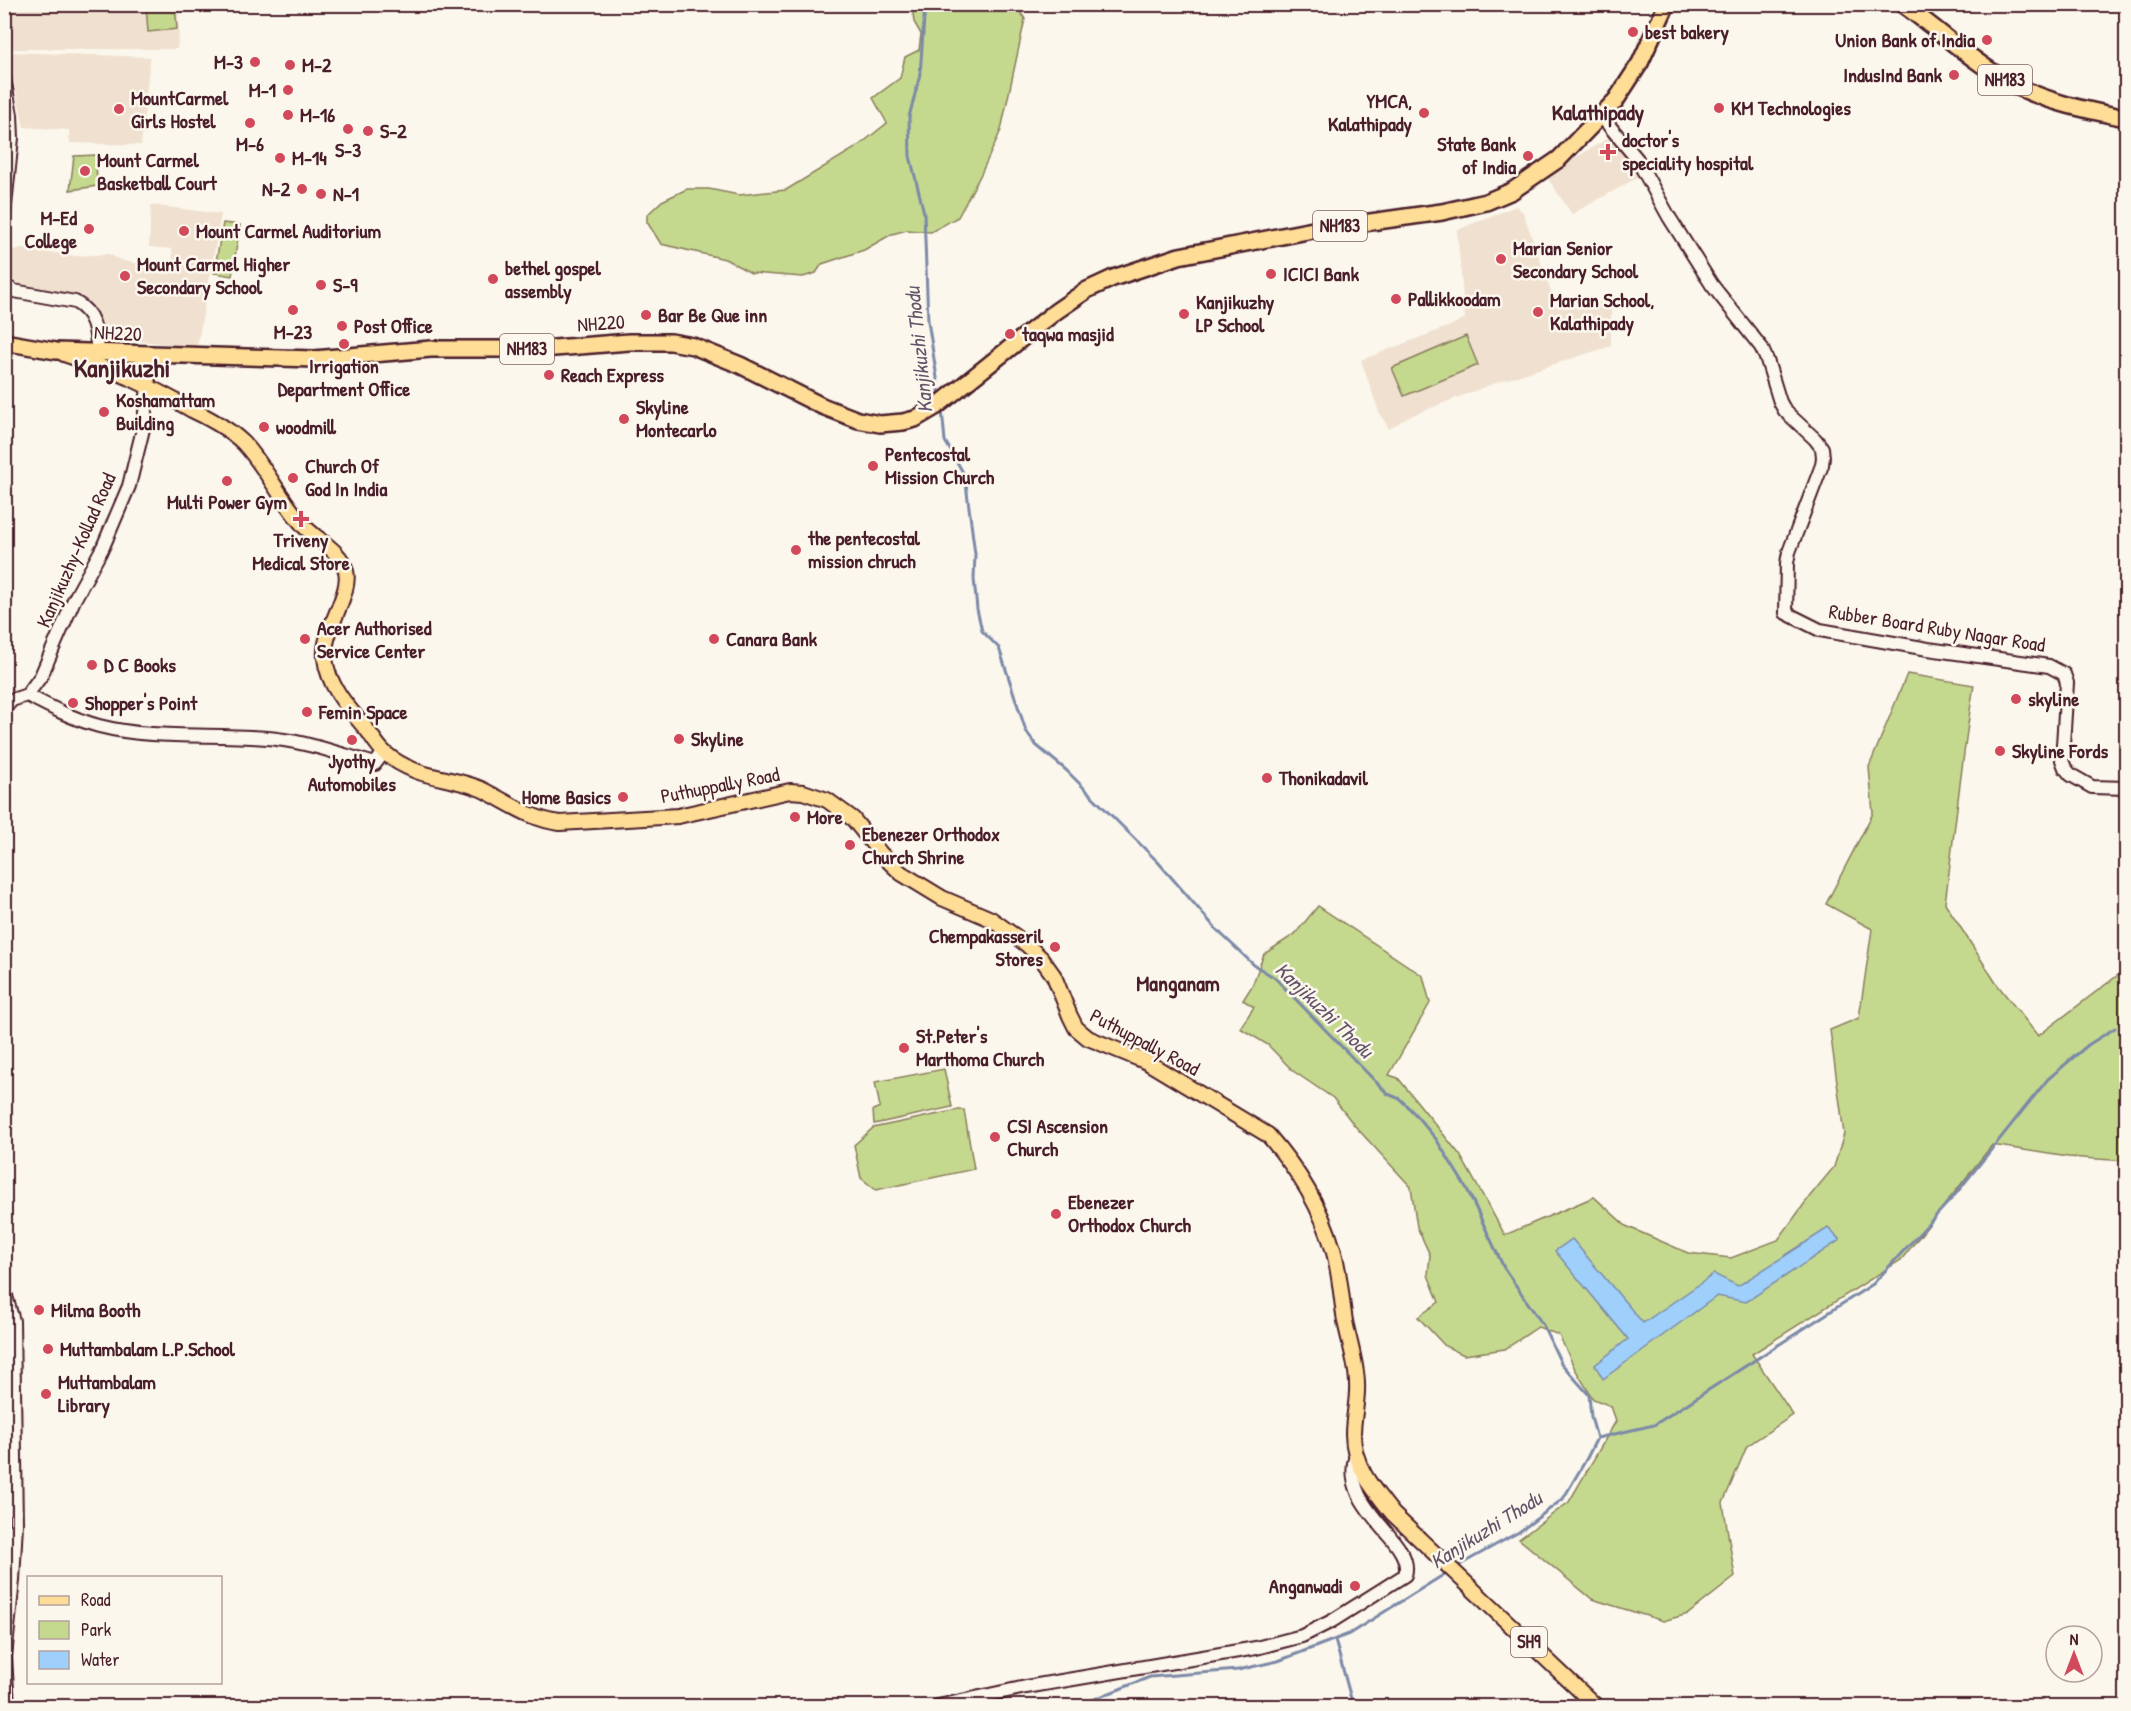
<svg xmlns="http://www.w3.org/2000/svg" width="2131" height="1711" viewBox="0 0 2131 1711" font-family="'Patrick Hand',sans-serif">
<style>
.built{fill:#f0e0cf}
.green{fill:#c5d98e;stroke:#887c5c;stroke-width:1.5}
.water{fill:#9ed0fb;stroke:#7c89a8;stroke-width:1.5}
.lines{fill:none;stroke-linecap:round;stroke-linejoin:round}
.stream{stroke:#7c89a8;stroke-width:3}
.secondary-casing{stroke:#4a1f2b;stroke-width:16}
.primary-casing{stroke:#4a1f2b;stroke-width:18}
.highway-casing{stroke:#4a1f2b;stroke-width:20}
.secondary{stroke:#fbf7ec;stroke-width:12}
.primary{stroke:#fedd96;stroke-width:14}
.highway{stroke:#fedd96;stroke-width:15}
.poi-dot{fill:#d1495b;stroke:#fbf7ec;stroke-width:2}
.labels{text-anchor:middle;stroke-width:5;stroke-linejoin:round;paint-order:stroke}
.shield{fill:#fbf7ec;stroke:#7f6065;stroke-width:1.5}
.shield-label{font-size:18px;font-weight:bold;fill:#4a1f2b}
.poi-label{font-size:20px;font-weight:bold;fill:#4a1f2b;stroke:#fbf7ec;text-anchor:start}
.street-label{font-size:20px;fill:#4a1f2b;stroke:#fbf7ec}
.water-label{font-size:21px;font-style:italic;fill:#635469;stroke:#fbf7ec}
.quarter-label{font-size:22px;font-weight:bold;fill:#4a1f2b;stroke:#fbf7ec}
.district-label{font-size:26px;font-weight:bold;fill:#4a1f2b;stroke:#fbf7ec}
</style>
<rect width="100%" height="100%" fill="#fbf7ec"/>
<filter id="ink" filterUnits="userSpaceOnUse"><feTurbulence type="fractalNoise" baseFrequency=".0167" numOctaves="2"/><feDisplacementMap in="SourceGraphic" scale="12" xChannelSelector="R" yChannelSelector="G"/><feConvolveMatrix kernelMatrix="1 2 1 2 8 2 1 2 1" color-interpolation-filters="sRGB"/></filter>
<g filter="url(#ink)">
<path class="built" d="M 4,5 L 178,5 L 179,31 L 177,49 L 7,49 L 5,34 Z
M 7,52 L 150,57 L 141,145 L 70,143 L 69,130 L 24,127 Z
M 1619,131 L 1644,174 L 1572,214 L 1546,176 Z
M 151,205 L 221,214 L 197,347 L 130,340 L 122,344 L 104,339 L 95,316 L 31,291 L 4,274 L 4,250 L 24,249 L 76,256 L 109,254 L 120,260 L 134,263 L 173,261 L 172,249 L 149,247 Z
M 1516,206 L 1523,212 L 1556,306 L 1611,301 L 1611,346 L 1492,384 L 1408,417 L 1389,429 L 1379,412 L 1361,360 L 1450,326 L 1465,318 L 1457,230 Z
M 4,1528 L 8,1528 L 10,1591 L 5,1592 Z"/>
<path class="green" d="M 146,5 L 175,5 L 177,29 L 148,32 Z
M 912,5 L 1019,5 L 1018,9 L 1025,19 L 1001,130 L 981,174 L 958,217 L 931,232 L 907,230 L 892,234 L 864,250 L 822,264 L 816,273 L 803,277 L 751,273 L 725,259 L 661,244 L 647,222 L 647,215 L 662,201 L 687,189 L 709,189 L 739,195 L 786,190 L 857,147 L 887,123 L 873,98 L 900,78 L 905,57 L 919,50 L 921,34 L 914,22 Z
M 96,155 L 97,186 L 70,190 L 74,156 Z
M 223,223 L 240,225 L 232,276 L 214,273 Z
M 1466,336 L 1478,365 L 1404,396 L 1392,368 Z
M 1907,674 L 1974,685 C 1962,757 1955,830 1945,903 L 1996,983 L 2038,1036 L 2126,969 L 2126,1161 L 2068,1157 L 1992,1145 L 1901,1260 L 1752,1354 L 1793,1415 L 1747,1446 L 1723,1503 L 1735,1577 L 1688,1614 L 1663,1621 L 1592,1599 L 1519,1539 L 1569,1502 L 1616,1421 L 1611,1406 L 1593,1399 L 1575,1369 L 1559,1335 L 1538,1327 L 1505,1349 L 1464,1355 L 1445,1346 L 1418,1317 L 1439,1302 L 1428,1275 L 1430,1255 L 1417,1227 L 1411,1187 L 1355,1126 L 1333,1098 L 1293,1071 L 1268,1045 L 1240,1028 L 1254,1007 L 1243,1000 L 1252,986 L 1264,954 L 1295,934 L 1318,906 L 1423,976 L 1430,1003 L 1389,1075 L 1398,1078 L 1460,1155 L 1505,1235 L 1594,1197 L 1626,1226 L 1688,1253 L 1731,1258 L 1778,1240 L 1810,1196 L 1834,1167 L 1844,1134 L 1830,1030 L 1859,1018 L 1872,929 L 1826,904 L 1873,813 L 1869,767 Z
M 944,1069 L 952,1107 L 874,1124 L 873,1110 L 880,1107 L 875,1082 Z
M 958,1110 L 964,1110 L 974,1169 L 876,1190 L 861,1178 L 854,1145 L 873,1128 Z"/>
<path class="water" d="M 1828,1228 L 1840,1240 L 1746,1302 L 1717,1296 L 1603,1379 L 1595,1365 L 1628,1339 L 1555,1251 L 1572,1239 L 1643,1323 L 1714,1274 L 1738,1286 Z"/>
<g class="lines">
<path class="stream" d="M 925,4 L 920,75 L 909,117 L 910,156 L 924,213 L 928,321 L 940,397
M 942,410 L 945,441 L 965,476 L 975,554 L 974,579 L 977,609 L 982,631 L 999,648 L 1026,731 L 1036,745 L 1066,770 L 1158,862 L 1217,930 L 1254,965 L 1275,978 L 1377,1083 L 1388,1094 L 1400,1099 L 1414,1113 L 1436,1139 L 1467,1189 L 1504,1268 L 1543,1325 L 1561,1363 L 1589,1395 L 1591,1417 L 1597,1438 L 1587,1458 L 1563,1499 L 1519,1532 L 1456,1567
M 1597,1438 L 1654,1425 L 1873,1284 L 1954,1196 L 2048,1079 L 2088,1045 L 2115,1028
M 1335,1640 L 1353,1706
M 985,1706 L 998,1703 L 1014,1706
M 1077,1706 L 1150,1677 L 1238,1670 L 1278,1661 L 1349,1634 L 1448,1572"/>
<g class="secondary-casing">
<path id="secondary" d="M 4,78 L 11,115 L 12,138 L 4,215
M 1601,116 L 1637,159 L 1669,217 L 1712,285 L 1761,347 L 1767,360 L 1780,402 L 1785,411 L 1815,439 L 1822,448 L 1823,457 L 1822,465 L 1789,552 L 1787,563 L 1786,613 L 1820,630 L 1928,649 L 2049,666 L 2064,674 L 2067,683 L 2062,760 L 2065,768 L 2071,775 L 2092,787 L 2126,788
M 4,285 L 14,291 L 75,302 C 95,313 96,331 98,353
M 27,695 C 50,707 73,719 99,726 C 157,741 218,732 277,739 C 311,743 343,755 375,764 L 384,752
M 4,709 L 12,700 L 27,695 L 41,676 L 74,600 L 103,547 L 129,486 L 143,429 L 148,387
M 4,1289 L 13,1321 L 16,1524 L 13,1580 L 5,1657 L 8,1706
M 938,1706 L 1026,1687 L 1256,1648 L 1302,1636 L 1332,1621 L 1405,1575 C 1416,1540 1338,1509 1356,1455"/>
</g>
<g class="primary-casing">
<path id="primary" d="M 64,354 C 83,361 104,367 123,375 C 147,385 170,398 192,410 C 211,419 234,431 248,448 C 268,472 282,501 303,525 C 316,540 341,550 346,571 C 352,594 322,631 325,658 C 328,687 350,710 368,731 C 373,738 378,747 385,753 C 393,760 406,767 416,771 C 437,779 461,780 481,789 C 508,802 529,819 560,823 L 678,816 L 790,791 L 803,792 L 827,800 L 853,819 L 881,854 L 901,873 L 942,898 L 991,919 L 1026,944 L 1041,958 L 1054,976 L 1070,1016 L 1076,1028 L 1088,1038 L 1147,1062 L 1268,1135 C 1296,1167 1321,1207 1333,1249 C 1340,1272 1341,1297 1345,1321 C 1349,1341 1357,1365 1357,1384 C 1358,1401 1353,1417 1353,1434 C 1353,1466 1374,1490 1393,1514 L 1596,1706"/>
</g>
<g class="highway-casing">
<path id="highway" d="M 1902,4 C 1938,29 1970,60 2007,81 C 2044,102 2086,110 2126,118
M 4,342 L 56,351 L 314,359 L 431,349 L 542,349 L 629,342 L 671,342 L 693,346 L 740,365 L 822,406 L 858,420 L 880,424 L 903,422 L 915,419 L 937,406 L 1055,312 L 1087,290 L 1113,278 L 1179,256 L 1313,230 L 1442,212 L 1486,202 L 1512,191 L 1559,159 L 1616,100 L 1640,63 L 1667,4
M 143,355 L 148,387"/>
</g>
<use href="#secondary" class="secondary"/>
<use href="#primary" class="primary"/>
<use href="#highway" class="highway"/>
</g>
</g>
<g class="poi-dot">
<circle cx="1633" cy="32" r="6"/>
<circle cx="1987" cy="40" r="6"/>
<circle cx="255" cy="62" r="6"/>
<circle cx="290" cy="65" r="6"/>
<circle cx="1954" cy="75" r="6"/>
<circle cx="288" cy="90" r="6"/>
<circle cx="1719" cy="108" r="6"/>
<circle cx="119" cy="109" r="6"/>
<circle cx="1424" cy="113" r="6"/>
<circle cx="288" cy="115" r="6"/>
<circle cx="250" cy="123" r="6"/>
<circle cx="348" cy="129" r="6"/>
<circle cx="368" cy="131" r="6"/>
<path d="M1605 143h6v6h6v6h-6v6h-6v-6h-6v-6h6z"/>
<circle cx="1528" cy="156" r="6"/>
<circle cx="280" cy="158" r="6"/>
<circle cx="85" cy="171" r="6"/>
<circle cx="302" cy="189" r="6"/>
<circle cx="321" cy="194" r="6"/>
<circle cx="89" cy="229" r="6"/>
<circle cx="184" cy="231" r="6"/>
<circle cx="1501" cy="259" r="6"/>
<circle cx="1271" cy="274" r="6"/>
<circle cx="125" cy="276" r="6"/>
<circle cx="493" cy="279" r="6"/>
<circle cx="321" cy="285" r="6"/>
<circle cx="1396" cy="299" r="6"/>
<circle cx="293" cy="310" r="6"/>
<circle cx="1538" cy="312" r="6"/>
<circle cx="1184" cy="314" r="6"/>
<circle cx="646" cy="315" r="6"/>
<circle cx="342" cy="326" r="6"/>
<circle cx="1010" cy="334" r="6"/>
<circle cx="344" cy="344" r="6"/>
<circle cx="549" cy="375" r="6"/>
<circle cx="104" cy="412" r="6"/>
<circle cx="624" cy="419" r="6"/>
<circle cx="264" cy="427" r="6"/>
<circle cx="873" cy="466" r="6"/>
<circle cx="293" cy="478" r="6"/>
<circle cx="227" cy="481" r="6"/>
<path d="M298 510h6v6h6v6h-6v6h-6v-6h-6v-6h6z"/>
<circle cx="796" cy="550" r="6"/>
<circle cx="305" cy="639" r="6"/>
<circle cx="714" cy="639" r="6"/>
<circle cx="92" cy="665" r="6"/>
<circle cx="2016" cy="699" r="6"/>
<circle cx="73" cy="703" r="6"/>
<circle cx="307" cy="712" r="6"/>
<circle cx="679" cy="739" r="6"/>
<circle cx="352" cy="740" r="6"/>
<circle cx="2000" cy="751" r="6"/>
<circle cx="1267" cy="778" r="6"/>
<circle cx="623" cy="797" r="6"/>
<circle cx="795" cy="817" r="6"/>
<circle cx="850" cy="845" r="6"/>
<circle cx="1055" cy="947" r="6"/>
<circle cx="904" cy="1048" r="6"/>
<circle cx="995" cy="1137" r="6"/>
<circle cx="1056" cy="1214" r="6"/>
<circle cx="39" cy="1310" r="6"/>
<circle cx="48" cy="1349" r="6"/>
<circle cx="46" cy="1394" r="6"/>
<circle cx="1355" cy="1586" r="6"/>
</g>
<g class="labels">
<g class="shield">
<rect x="1978" y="65" width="54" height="30" rx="4.5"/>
<rect x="1313" y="211" width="54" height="30" rx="4.5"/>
<rect x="500" y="334" width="54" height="30" rx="4.5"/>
<rect x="1511" y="1627" width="36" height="30" rx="4.5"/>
</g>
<g class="shield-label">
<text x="2005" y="86">NH183</text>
<text x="1340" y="232">NH183</text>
<text x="527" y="355">NH183</text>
<text x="1529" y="1648">SH9</text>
</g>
<g class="poi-label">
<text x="1645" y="39">best bakery</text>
<text x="1975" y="47" text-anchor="end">Union Bank of India</text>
<text x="243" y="69" text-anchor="end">M-3</text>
<text x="302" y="72">M-2</text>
<text x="1942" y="82" text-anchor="end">IndusInd Bank</text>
<text x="276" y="97" text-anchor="end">M-1</text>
<text x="131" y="105">MountCarmel<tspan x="131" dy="23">Girls Hostel</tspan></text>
<text x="1412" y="108" text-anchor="end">YMCA,<tspan x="1412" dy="23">Kalathipady</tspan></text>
<text x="1731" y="115">KM Technologies</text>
<text x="300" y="122">M-16</text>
<text x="380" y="138">S-2</text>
<text x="1622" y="147">doctor's<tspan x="1622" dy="23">speciality hospital</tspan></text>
<text x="250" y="151" text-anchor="middle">M-6</text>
<text x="1516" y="151" text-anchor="end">State Bank<tspan x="1516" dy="23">of India</tspan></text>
<text x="348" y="157" text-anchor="middle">S-3</text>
<text x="292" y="165">M-14</text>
<text x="97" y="167">Mount Carmel<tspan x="97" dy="23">Basketball Court</tspan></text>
<text x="290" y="196" text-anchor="end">N-2</text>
<text x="333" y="201">N-1</text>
<text x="77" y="225" text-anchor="end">M-Ed<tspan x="77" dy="23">College</tspan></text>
<text x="196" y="238">Mount Carmel Auditorium</text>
<text x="1513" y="255">Marian Senior<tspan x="1513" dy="23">Secondary School</tspan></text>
<text x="137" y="271">Mount Carmel Higher<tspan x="137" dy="23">Secondary School</tspan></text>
<text x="505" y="275">bethel gospel<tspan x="505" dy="23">assembly</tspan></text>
<text x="1283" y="281">ICICI Bank</text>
<text x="333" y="292">S-9</text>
<text x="1408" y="306">Pallikkoodam</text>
<text x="1550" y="307">Marian School,<tspan x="1550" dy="23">Kalathipady</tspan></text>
<text x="1196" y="309">Kanjikuzhy<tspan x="1196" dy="23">LP School</tspan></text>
<text x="658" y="322">Bar Be Que inn</text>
<text x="354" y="333">Post Office</text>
<text x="293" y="339" text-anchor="middle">M-23</text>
<text x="1022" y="341">taqwa masjid</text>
<text x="344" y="373" text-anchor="middle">Irrigation<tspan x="344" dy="23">Department Office</tspan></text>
<text x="561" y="382">Reach Express</text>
<text x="116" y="407">Koshamattam<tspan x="116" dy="23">Building</tspan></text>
<text x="636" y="414">Skyline<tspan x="636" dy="23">Montecarlo</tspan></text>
<text x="276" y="434">woodmill</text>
<text x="885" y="461">Pentecostal<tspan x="885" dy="23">Mission Church</tspan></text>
<text x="305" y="473">Church Of<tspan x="305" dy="23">God In India</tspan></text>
<text x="227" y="509" text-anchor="middle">Multi Power Gym</text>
<text x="808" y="545">the pentecostal<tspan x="808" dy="23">mission chruch</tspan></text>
<text x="301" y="547" text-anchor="middle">Triveny<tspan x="301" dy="23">Medical Store</tspan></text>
<text x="317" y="635">Acer Authorised<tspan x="317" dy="23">Service Center</tspan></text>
<text x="726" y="646">Canara Bank</text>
<text x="104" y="672">D C Books</text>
<text x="2028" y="706">skyline</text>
<text x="85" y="710">Shopper's Point</text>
<text x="319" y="719">Femin Space</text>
<text x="691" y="746">Skyline</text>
<text x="2012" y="758">Skyline Fords</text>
<text x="352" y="768" text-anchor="middle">Jyothy<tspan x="352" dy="23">Automobiles</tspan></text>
<text x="1279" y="785">Thonikadavil</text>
<text x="611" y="804" text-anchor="end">Home Basics</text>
<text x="807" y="824">More</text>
<text x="862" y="841">Ebenezer Orthodox<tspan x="862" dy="23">Church Shrine</tspan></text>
<text x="1043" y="943" text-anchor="end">Chempakasseril<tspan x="1043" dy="23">Stores</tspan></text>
<text x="916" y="1043">St.Peter's<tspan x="916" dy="23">Marthoma Church</tspan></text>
<text x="1007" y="1133">CSI Ascension<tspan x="1007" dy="23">Church</tspan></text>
<text x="1068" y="1209">Ebenezer<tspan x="1068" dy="23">Orthodox Church</tspan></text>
<text x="51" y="1317">Milma Booth</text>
<text x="60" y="1356">Muttambalam L.P.School</text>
<text x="58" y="1389">Muttambalam<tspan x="58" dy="23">Library</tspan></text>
<text x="1343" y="1593" text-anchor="end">Anganwadi</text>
</g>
<g class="street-label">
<text transform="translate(601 323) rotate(-4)" y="7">NH220</text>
<text transform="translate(118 333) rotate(3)" y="7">NH220</text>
<text transform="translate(76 550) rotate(-66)" y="7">Kanjikuzhy-Kollad Road</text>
<text transform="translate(1937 628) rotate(9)" y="7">Rubber Board Ruby Nagar Road</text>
<text transform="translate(720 785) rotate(-11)" y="7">Puthuppally Road</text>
<text transform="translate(1145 1042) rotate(28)" y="7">Puthuppally Road</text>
</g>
<g class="water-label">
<text transform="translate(919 350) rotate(-96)" y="7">Kanjikuzhi Thodu</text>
<text transform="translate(1324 1010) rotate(44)" y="7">Kanjikuzhi Thodu</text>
<text transform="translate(1486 1530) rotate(-32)" y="7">Kanjikuzhi Thodu</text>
</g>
<g class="quarter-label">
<text x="1598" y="120">Kalathipady</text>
<text x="1178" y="991">Manganam</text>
</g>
<g class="district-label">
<text x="122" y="377">Kanjikuzhi</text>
</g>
</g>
<rect width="2131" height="1711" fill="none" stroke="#fbf7ec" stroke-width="24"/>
<rect x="12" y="12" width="2107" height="1687" fill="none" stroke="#4a1f2b" stroke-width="2" filter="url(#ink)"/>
<rect x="27" y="1576" width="195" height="108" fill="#fbf7ec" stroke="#b4a19f" stroke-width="1.5"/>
<rect x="39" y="1596" width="30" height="9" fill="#fedd96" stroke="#b4a19f" stroke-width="1.5"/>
<text x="81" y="1606" font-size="18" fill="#4a1f2b">Road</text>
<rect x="39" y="1621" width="30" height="18" fill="#c5d98e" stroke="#b4a19f" stroke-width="1.5"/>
<text x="81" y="1636" font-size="18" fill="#4a1f2b">Park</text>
<rect x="39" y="1651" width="30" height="18" fill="#9ed0fb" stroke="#b4a19f" stroke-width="1.5"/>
<text x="81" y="1666" font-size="18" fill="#4a1f2b">Water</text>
<g transform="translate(2074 1654)"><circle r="28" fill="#fbf7ec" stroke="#b4a19f" stroke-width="1.5"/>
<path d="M0-4.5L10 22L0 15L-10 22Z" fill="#d1495b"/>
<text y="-9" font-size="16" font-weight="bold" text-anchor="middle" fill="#4a1f2b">N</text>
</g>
</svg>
